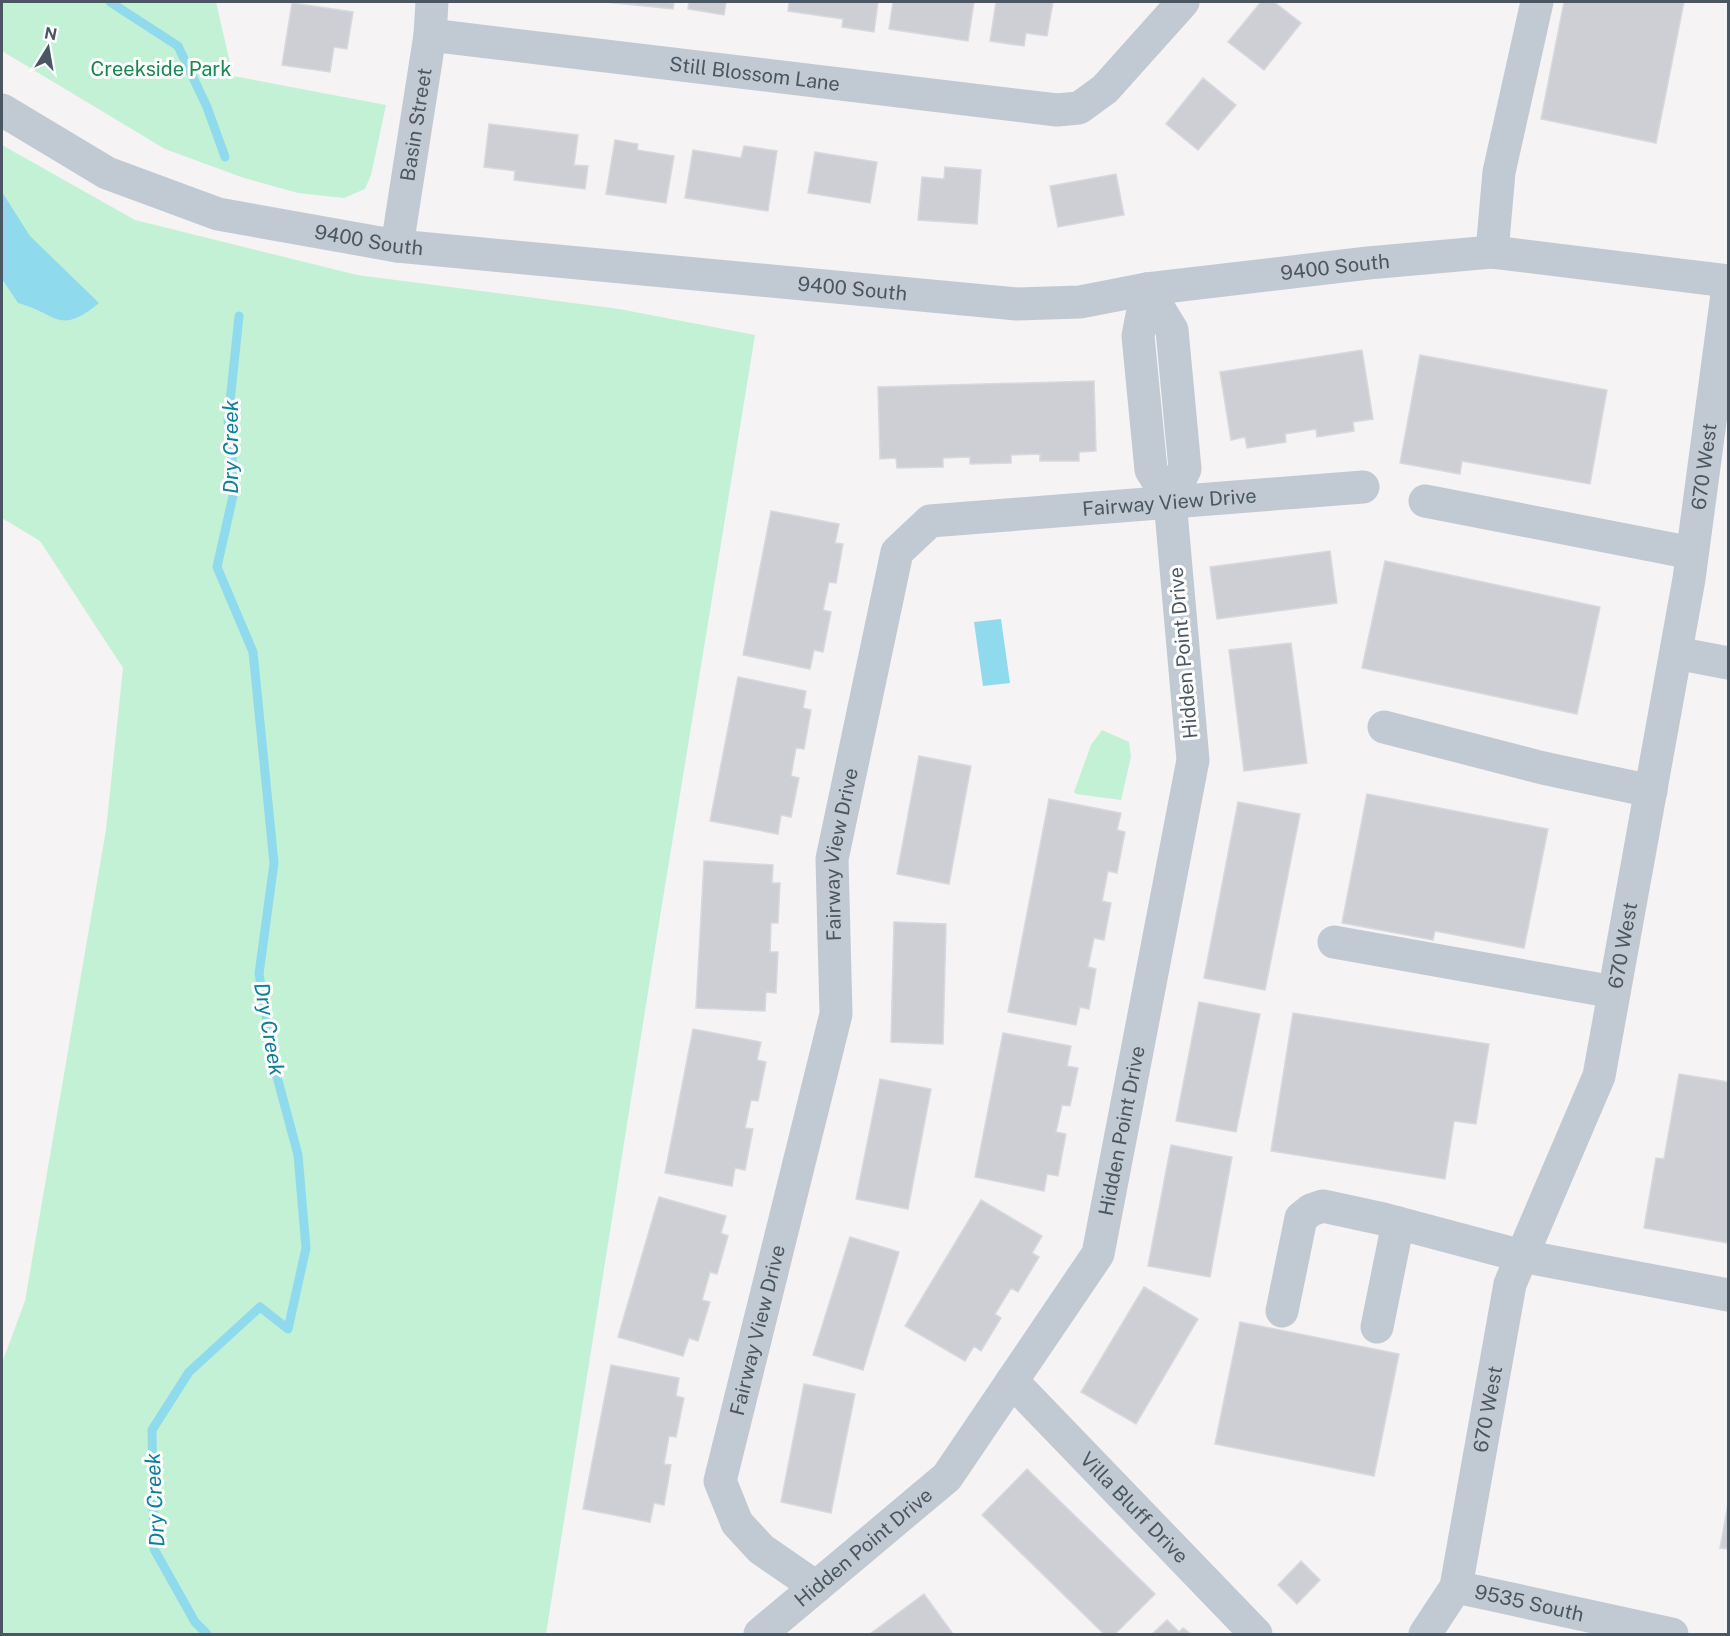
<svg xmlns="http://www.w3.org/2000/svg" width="1730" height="1636" viewBox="0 0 1730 1636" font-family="'Public Sans',sans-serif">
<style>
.green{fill:#c3f1d5}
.water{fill:#90daee}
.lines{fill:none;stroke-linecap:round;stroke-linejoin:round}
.stream{stroke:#90daee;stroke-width:9}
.building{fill:#cdcfd5;stroke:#d7d9de;stroke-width:1.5}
.minor{stroke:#c1cad2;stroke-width:33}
.labels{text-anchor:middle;stroke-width:6;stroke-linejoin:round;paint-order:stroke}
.park-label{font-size:20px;fill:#17864f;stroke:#fff}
.street-label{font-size:20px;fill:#4a5661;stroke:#fff}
.water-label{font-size:21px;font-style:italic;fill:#0c7c9b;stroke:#fff}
</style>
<rect width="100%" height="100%" fill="#f5f3f3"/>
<path class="green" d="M 2,2 L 216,2 L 233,76 L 386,105 L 371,175 L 365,189 L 344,198 L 298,193 L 244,178 L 165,149 L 2,51 Z
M 2,145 L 135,220 L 357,275 L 619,309 L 755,335 L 659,923 L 546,1634 L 2,1634 L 2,1363 L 25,1301 L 106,830 L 123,668 L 40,541 L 2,518 Z
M 1102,730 L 1129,742 L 1131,757 L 1121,800 L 1076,794 L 1074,792 L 1091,745 Z"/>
<path class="water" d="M 2,192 L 30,236 L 99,303 C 59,336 58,314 18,303 L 2,279 Z
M 1001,619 L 1010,683 L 983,686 L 974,622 Z"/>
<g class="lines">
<path class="stream" d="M 110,2 L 178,46 L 207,107 L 225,157
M 207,1634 L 195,1622 L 154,1549 L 152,1430 L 189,1372 L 260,1307 L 288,1329 L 306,1248 L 298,1155 L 276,1073 L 259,974 L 274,863 L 253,652 L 217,567 L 235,487 L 228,421 L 239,316"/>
</g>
<path class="building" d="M 605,2 L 674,2 L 673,9 Z
M 689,2 L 726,2 L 724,15 L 688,9 Z
M 789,2 L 878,2 L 874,32 L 842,27 L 843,19 L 788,11 Z
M 893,2 L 974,2 L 968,41 L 889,29 Z
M 996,2 L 1053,2 L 1047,36 L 1026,33 L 1024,46 L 990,41 Z
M 1261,2 L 1274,2 L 1301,23 L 1264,70 L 1228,42 Z
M 1564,2 L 1684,2 L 1656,143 L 1541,119 Z
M 292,3 L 353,12 L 347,49 L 334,47 L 330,72 L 282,65 Z
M 1203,78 L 1236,105 L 1198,150 L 1166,124 Z
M 489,124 L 578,135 L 574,165 L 588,166 L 585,189 L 514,180 L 515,171 L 484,167 Z
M 615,140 L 638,144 L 637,150 L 674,156 L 666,203 L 606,194 Z
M 744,146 L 777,151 L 768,211 L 685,198 L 693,150 L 741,158 Z
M 815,152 L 877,162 L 870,203 L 808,193 Z
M 945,167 L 981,170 L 977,224 L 918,220 L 922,177 L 944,179 Z
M 1116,174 L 1124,215 L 1058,227 L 1050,186 Z
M 1362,350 L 1373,419 L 1353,422 L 1354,431 L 1317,437 L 1316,429 L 1285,434 L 1286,442 L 1247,448 L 1245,437 L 1231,440 L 1220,372 Z
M 1420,355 L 1607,390 L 1590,484 L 1462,461 L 1460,474 L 1400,463 Z
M 1094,381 L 1096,451 L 1079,452 L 1079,461 L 1040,461 L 1040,454 L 1011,455 L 1011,463 L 970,464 L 970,457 L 943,458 L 943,467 L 897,468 L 896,458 L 880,459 L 878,387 Z
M 771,511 L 839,524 L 835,543 L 843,544 L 836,583 L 829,582 L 823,610 L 831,612 L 823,652 L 814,650 L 810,669 L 743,655 Z
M 1330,551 L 1337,603 L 1217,619 L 1210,567 Z
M 1385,561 L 1600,607 L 1577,714 L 1362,668 Z
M 1291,643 L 1307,763 L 1244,771 L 1229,650 Z
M 738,677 L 806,691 L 803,708 L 811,710 L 804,749 L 796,748 L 791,776 L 799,778 L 791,817 L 781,815 L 778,834 L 710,821 Z
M 919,756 L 971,766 L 949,884 L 897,874 Z
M 1367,794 L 1548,829 L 1524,948 L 1435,931 L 1433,940 L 1342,923 Z
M 1049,799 L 1121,813 L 1117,830 L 1125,832 L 1117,873 L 1108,871 L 1102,901 L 1111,903 L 1104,940 L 1094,938 L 1088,967 L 1096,969 L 1089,1009 L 1080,1007 L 1076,1025 L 1008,1012 Z
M 1238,802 L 1300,814 L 1265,990 L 1204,978 Z
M 704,861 L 773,865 L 772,883 L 780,883 L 778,923 L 771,923 L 770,952 L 778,952 L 776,993 L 766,992 L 765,1011 L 696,1008 Z
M 894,922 L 946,924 L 943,1044 L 891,1042 Z
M 1199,1002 L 1260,1014 L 1236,1132 L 1176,1121 Z
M 1293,1013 L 1489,1044 L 1476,1124 L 1454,1121 L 1445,1179 L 1271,1151 Z
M 693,1029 L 761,1042 L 757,1060 L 766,1062 L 758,1101 L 751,1100 L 745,1128 L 753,1129 L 745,1170 L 735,1168 L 732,1186 L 665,1173 Z
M 1003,1033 L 1071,1046 L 1067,1066 L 1078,1068 L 1070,1106 L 1062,1105 L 1056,1132 L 1066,1134 L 1058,1176 L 1047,1174 L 1044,1191 L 975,1177 Z
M 1679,1074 L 1728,1082 L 1728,1243 L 1644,1228 L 1656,1158 L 1664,1159 Z
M 880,1079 L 931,1089 L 908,1209 L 856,1199 Z
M 1171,1145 L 1232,1157 L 1210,1277 L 1148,1266 Z
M 659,1197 L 726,1216 L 721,1233 L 728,1236 L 717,1274 L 710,1272 L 702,1300 L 710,1302 L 698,1341 L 689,1338 L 683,1356 L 618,1337 Z
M 981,1200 L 1042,1236 L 1032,1253 L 1039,1257 L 1018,1292 L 1011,1288 L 995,1314 L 1001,1318 L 981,1351 L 974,1346 L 965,1361 L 905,1326 Z
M 850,1237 L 899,1252 L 863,1370 L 813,1355 Z
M 1144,1287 L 1198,1319 L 1136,1424 L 1081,1392 Z
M 1240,1322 L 1399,1354 L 1374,1476 L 1215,1444 Z
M 611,1365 L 679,1378 L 676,1396 L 684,1398 L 676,1437 L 669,1436 L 664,1464 L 671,1465 L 664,1505 L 654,1503 L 650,1522 L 583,1509 Z
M 804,1384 L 855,1394 L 831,1513 L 781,1502 Z
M 1027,1469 L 1155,1594 L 1115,1634 L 1104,1634 L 982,1515 Z
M 1728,1504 L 1728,1549 L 1720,1548 Z
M 1301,1561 L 1320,1580 L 1297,1604 L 1278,1585 Z
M 924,1594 L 953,1634 L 870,1634 Z
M 1167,1620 L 1179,1632 L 1183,1628 L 1191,1634 L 1152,1634 Z"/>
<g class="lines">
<g class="minor">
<path id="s1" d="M 430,35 L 1057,110 L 1079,108 L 1105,89 L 1183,2"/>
<path id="s2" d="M 2,110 L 107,173 L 218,214 L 397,246 L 1017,304 L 1080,302 L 1147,289 L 1368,263 L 1492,252 L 1728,281"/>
<path id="s3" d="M 397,246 L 430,35 L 432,2"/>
<path d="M 1492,252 L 1499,172 L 1537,2"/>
<path d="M 1147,289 L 1172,330 L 1185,469 L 1170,500"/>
<path d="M 1425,501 L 1692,553"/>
<path d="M 1676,653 L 1728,663"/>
<path d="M 1384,727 L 1543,768 L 1651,791"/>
<path d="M 1334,942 L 1614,992"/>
<path d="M 1282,1311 L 1301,1218 L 1311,1210 L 1323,1206 L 1383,1219 L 1522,1256 L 1728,1295"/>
<path d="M 1377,1327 L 1398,1223"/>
<path id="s4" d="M 1012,1381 L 1256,1634"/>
<path id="s5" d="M 816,1587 L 761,1549 L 737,1523 L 720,1481 L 836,1014 L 832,859 L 897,552 L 930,521 L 1363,487"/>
<path id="s6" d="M 1456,1587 L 1672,1634"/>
<path id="s7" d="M 760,1634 L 947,1477 L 1098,1254 L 1193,760 L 1170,500 L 1151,470 L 1138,336 L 1147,289"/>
<path id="s8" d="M 1425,1634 L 1456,1587 L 1510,1284 L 1599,1076 L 1689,579 L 1728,287"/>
</g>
</g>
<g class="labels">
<g class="park-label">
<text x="161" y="76">Creekside Park</text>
</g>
<g class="street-label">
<text dy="7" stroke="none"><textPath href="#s1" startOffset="327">Still Blossom Lane</textPath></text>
<text dy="7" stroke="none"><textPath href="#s3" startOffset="123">Basin Street</textPath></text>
<text dy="7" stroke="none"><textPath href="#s2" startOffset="394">9400 South</textPath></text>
<text dy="7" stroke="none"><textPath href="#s2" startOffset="1366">9400 South</textPath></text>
<text dy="7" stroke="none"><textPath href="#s2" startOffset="880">9400 South</textPath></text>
<text dy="7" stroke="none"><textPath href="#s8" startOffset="1209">670 West</textPath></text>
<text dy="7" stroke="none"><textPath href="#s5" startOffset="1383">Fairway View Drive</textPath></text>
<text transform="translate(1183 653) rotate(-95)" y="7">Hidden Point Drive</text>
<text dy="7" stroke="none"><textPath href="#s5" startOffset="789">Fairway View Drive</textPath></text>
<text dy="7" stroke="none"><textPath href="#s8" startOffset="723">670 West</textPath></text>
<text dy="7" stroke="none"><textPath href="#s7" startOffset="639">Hidden Point Drive</textPath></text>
<text dy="7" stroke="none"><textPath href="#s5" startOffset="303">Fairway View Drive</textPath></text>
<text dy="7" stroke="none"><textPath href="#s8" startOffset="237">670 West</textPath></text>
<text dy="7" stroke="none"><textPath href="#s4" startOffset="176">Villa Bluff Drive</textPath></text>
<text dy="7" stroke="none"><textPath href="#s7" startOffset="135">Hidden Point Drive</textPath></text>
<text dy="7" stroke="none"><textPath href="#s6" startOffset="75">9535 South</textPath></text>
</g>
<g class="water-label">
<text transform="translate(231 447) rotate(-90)" y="7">Dry Creek</text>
<text transform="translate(269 1029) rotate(80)" y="7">Dry Creek</text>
<text transform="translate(155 1500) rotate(-93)" y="7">Dry Creek</text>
</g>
</g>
<rect width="1730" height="1636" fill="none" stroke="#4a5661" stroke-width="6"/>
<g transform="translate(48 48) rotate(11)" stroke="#ffffff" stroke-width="4.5" paint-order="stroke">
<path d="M0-4.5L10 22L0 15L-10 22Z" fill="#4a5661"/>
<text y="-9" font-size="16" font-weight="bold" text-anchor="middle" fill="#4a5661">N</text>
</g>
</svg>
